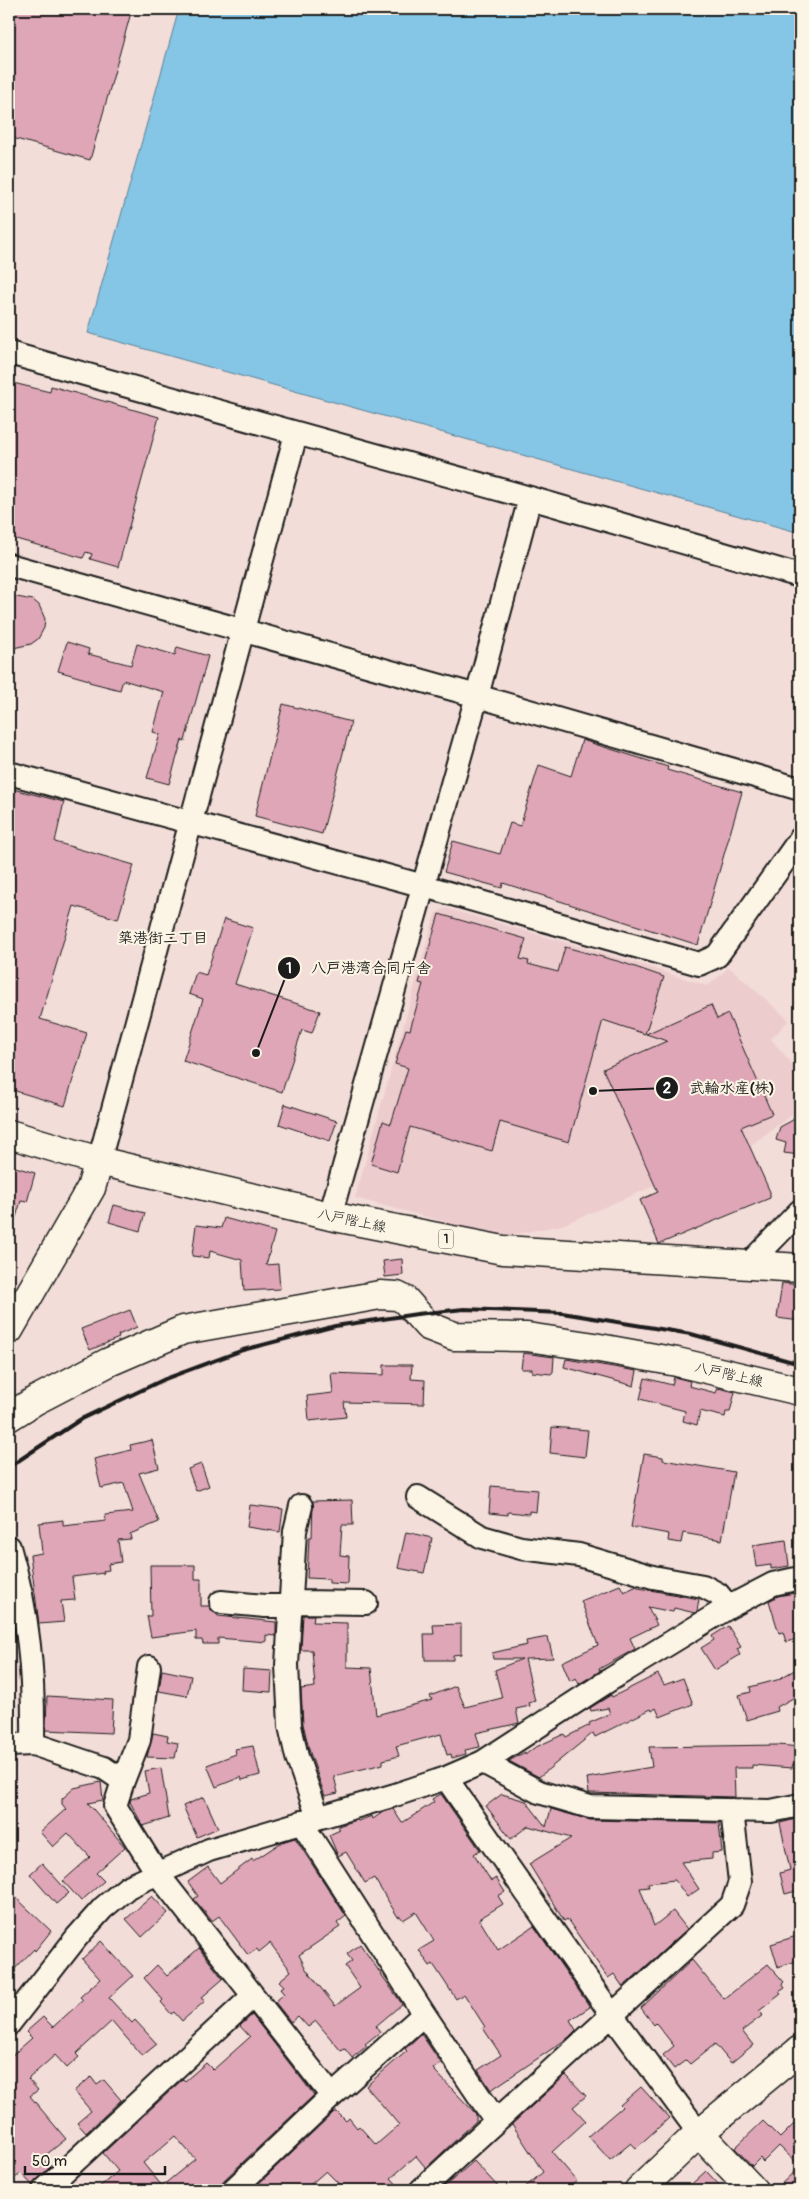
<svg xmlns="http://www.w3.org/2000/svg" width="809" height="2199" viewBox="0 0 809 2199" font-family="Pangolin,'Klee One',sans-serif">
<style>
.built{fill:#edccce}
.water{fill:#85c5e5;stroke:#5b8195}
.building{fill:#dfa6b8;stroke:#1c1c1c;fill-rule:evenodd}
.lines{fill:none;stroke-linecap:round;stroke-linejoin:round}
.minor-casing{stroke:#1c1c1c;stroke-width:26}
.tertiary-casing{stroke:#1c1c1c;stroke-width:31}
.primary-casing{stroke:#1c1c1c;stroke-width:31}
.minor{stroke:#fcf5e5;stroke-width:22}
.tertiary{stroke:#fcf5e5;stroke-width:28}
.primary{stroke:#fcf5e5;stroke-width:28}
.rail{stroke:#1c1c1c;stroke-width:4}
.labels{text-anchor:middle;stroke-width:4;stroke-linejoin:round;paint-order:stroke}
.shield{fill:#fcf5e5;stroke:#5f5d58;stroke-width:1}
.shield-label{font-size:12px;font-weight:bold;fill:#1c1c1c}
.street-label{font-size:14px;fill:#1c1c1c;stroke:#fcf5e5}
.neighbourhood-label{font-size:15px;font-weight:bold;fill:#1c1c1c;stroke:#fcf5e5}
.leader{fill:none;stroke:#1c1c1c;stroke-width:2}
.callout-dot{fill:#1c1c1c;stroke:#fcf5e5;stroke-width:2}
.mark-label{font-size:15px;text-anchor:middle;font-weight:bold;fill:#fff}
.callout-label{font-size:15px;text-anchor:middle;font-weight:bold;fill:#1c1c1c;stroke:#fcf5e5;stroke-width:4;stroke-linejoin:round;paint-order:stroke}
</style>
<rect width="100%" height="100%" fill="#f3ddd8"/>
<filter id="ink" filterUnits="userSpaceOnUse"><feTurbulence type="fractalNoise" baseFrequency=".02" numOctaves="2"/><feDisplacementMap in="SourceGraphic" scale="10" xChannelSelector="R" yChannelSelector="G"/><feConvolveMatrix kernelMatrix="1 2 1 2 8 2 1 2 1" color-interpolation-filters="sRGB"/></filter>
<g filter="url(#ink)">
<path class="built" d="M 445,908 L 630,961 L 708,986 L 729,967 L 789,1020 L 771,1039 L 800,1073 L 800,1109 L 751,1145 L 562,1225 L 511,1235 L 510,1239 L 355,1198 L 435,914 Z"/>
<path class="water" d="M 179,9 L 800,9 L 800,533 L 88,333 Z"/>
<path class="building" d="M 12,9 L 132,9 L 90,160 L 9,137 L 9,21 Z
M 9,382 L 50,392 L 51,386 L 159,417 L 118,567 L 90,559 L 92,554 L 86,552 L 83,558 L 9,537 Z
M 17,597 L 33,600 L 39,605 L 45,619 L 44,628 L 38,639 L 31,644 L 9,649 L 9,599 Z
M 67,642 L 89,649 L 88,654 L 131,665 L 137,644 L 175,655 L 177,647 L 208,656 L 185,741 L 182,740 L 169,784 L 147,778 L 160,734 L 153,732 L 164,692 L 123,680 L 120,690 L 89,682 L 89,680 L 58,671 Z
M 283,704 L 351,722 L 322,834 L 255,816 Z
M 582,740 L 668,767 L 667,770 L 742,792 L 698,945 L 503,883 L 502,888 L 444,872 L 453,841 L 500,854 L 510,823 L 520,826 L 539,765 L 571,776 Z
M 9,788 L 64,802 L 55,842 L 134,865 L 118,919 L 74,906 L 40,1019 L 87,1033 L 65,1106 L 9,1089 Z
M 439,914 L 526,939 L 520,959 L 529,961 L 528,964 L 558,972 L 565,947 L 621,962 L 664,977 L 645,1034 L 603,1020 L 569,1142 L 500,1122 L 492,1151 L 410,1127 L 397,1172 L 371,1164 L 383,1121 L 391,1124 L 408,1068 L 395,1064 L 406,1029 L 410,1030 L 423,984 L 419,983 Z
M 224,919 L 253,928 L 235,984 L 320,1011 L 312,1033 L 302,1030 L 282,1092 L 183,1061 L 203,999 L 189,994 L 196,972 L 206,975 Z
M 711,1005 L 717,1019 L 728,1014 L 772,1114 L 741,1127 L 770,1192 L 770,1198 L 659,1244 L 640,1200 L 658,1192 L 603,1069 L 667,1041 L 646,1034 Z
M 285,1104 L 337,1121 L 330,1141 L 279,1124 Z
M 796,1110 L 800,1110 L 800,1155 L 784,1153 L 786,1143 L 776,1140 L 780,1127 L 793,1120 Z
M 9,1165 L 35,1173 L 27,1202 L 21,1201 L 13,1227 L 9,1227 Z
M 114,1205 L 145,1213 L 140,1231 L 109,1222 Z
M 224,1218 L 275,1232 L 266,1265 L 278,1264 L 280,1289 L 244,1291 L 242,1260 L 210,1251 L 209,1258 L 192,1256 L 196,1225 L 221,1228 Z
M 402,1259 L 403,1275 L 385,1277 L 383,1261 Z
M 782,1283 L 800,1285 L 800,1321 L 777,1318 Z
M 130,1310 L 137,1327 L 118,1335 L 119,1338 L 90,1350 L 81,1329 Z
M 523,1353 L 554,1357 L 553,1372 L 551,1374 L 532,1372 L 532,1369 L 521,1369 Z
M 566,1359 L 637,1371 L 634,1386 L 564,1367 Z
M 384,1365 L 412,1365 L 411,1379 L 425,1380 L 424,1404 L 344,1402 L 346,1417 L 309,1421 L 307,1396 L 333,1393 L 331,1373 L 384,1375 Z
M 674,1377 L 690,1381 L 689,1386 L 716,1393 L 718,1388 L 735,1392 L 730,1412 L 726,1412 L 725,1417 L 700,1411 L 697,1425 L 683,1421 L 685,1411 L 640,1399 L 645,1378 L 672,1385 Z
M 552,1427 L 588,1430 L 585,1457 L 550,1453 Z
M 152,1440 L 159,1468 L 139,1473 L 159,1522 L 130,1534 L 131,1539 L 118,1540 L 121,1562 L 108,1564 L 109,1570 L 103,1571 L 104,1573 L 72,1577 L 75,1600 L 61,1601 L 64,1622 L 39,1624 L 30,1555 L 42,1553 L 39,1523 L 63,1520 L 63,1526 L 106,1521 L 105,1515 L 133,1512 L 124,1483 L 101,1488 L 94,1459 L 131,1450 L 130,1445 Z
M 644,1454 L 663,1457 L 663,1460 L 734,1472 L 722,1540 L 683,1533 L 681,1543 L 668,1541 L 669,1534 L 631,1527 Z
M 201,1464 L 209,1486 L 196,1491 L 188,1469 Z
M 491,1486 L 538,1490 L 536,1512 L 529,1511 L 529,1514 L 508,1512 L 508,1515 L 489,1513 Z
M 352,1500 L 353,1525 L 342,1525 L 340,1555 L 349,1556 L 348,1584 L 329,1583 L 329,1579 L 307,1578 L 309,1537 L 312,1537 L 313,1501 Z
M 250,1505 L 283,1509 L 280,1532 L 247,1527 Z
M 406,1532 L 432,1538 L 424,1573 L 398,1568 Z
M 786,1540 L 789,1566 L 771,1569 L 771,1565 L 756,1567 L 753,1545 Z
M 150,1565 L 195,1565 L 195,1579 L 201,1579 L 201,1606 L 209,1606 L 218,1616 L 276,1622 L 276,1636 L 266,1635 L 266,1642 L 218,1638 L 218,1644 L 203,1644 L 202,1640 L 196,1640 L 196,1631 L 151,1637 L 147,1616 L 151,1616 Z
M 620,1585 L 624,1592 L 637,1586 L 639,1588 L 699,1599 L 697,1611 L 695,1613 L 674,1608 L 673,1612 L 648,1607 L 657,1625 L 630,1638 L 635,1649 L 599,1669 L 600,1671 L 579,1684 L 576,1678 L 570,1681 L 562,1662 L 598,1645 L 581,1601 Z
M 795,1593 L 800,1609 L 800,1638 L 786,1642 L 783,1632 L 779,1633 L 769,1601 L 778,1596 Z
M 303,1615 L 314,1615 L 313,1622 L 347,1623 L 347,1667 L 371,1668 L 376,1715 L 432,1700 L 430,1696 L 456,1686 L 465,1707 L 502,1698 L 495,1670 L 522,1659 L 493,1659 L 492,1653 L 527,1645 L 526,1641 L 548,1637 L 553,1658 L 525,1659 L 535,1701 L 529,1703 L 530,1706 L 516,1709 L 519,1723 L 476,1733 L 480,1747 L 465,1750 L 466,1754 L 452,1758 L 451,1754 L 447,1755 L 441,1734 L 396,1746 L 399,1756 L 383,1760 L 383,1764 L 334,1776 L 338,1793 L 325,1796 L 310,1753 L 303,1724 L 301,1689 L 315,1687 L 312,1650 L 301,1650 Z
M 461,1624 L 461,1654 L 453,1655 L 453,1660 L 425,1660 L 424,1634 L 434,1634 L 433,1625 Z
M 728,1626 L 741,1647 L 737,1649 L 740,1655 L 715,1670 L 701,1648 L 714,1640 L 712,1636 Z
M 800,1667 L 800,1694 L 777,1707 L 778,1711 L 747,1720 L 739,1695 L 751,1692 L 750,1687 L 777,1680 Z
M 243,1669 L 272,1671 L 271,1692 L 242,1690 Z
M 162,1670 L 191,1676 L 187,1696 L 159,1691 Z
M 658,1674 L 664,1685 L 683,1678 L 693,1704 L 660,1717 L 656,1708 L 652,1711 L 651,1709 L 595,1737 L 593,1733 L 539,1777 L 509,1761 L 525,1752 L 525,1755 L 534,1748 L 564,1734 L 566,1737 L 590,1725 L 589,1723 L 610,1714 L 608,1708 L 591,1711 L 590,1708 L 611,1695 L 612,1697 Z
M 47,1696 L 113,1700 L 111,1733 L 46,1730 Z
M 153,1733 L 168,1736 L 167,1741 L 178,1743 L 175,1758 L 147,1757 Z
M 778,1745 L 800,1747 L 800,1764 L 793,1764 L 792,1768 L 752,1765 L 752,1768 L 734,1768 L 735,1797 L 589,1793 L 587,1778 L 652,1767 L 649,1747 Z
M 253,1746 L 260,1775 L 242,1780 L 241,1777 L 216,1787 L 207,1765 L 236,1754 L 235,1749 Z
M 161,1768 L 169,1818 L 143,1826 L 130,1802 L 131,1799 L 149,1793 L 145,1771 Z
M 101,1782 L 103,1800 L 88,1803 L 125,1847 L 96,1873 L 104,1881 L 81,1901 L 63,1881 L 90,1857 L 68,1833 L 53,1847 L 40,1832 L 66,1809 L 62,1804 L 62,1799 L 74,1788 Z
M 441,1794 L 480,1850 L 474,1854 L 491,1881 L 496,1878 L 505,1892 L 498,1896 L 503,1904 L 479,1919 L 498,1950 L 534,1926 L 590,2007 L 570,2020 L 576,2030 L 568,2038 L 491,2090 L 478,2070 L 501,2055 L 483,2028 L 485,2027 L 464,1994 L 456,1999 L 433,1964 L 430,1966 L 419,1950 L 434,1941 L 416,1912 L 403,1920 L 400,1916 L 398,1917 L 374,1878 L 365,1883 L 346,1852 L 338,1856 L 329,1835 L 340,1830 L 338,1826 L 357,1820 L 358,1821 L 372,1816 L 373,1819 L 383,1812 L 393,1809 L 402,1823 L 434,1802 L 432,1799 Z
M 502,1794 L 526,1801 L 546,1827 L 551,1809 L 590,1820 L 719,1823 L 722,1852 L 712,1853 L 712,1859 L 681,1862 L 699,1889 L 687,1897 L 675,1880 L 648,1883 L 649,1887 L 640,1888 L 654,1926 L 673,1911 L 687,1929 L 623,1987 L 614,1974 L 608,1978 L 567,1919 L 564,1921 L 529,1864 L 571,1838 L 528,1826 L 511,1839 L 486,1806 Z
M 204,1797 L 218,1828 L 197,1837 L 183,1806 Z
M 800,1818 L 800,1890 L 785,1894 L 780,1873 L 790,1870 L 780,1823 Z
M 295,1838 L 346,1916 L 337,1923 L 340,1927 L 299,1955 L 306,1969 L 335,2006 L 360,1988 L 345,1966 L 352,1961 L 347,1954 L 360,1944 L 402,2004 L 376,2026 L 380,2032 L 365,2044 L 367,2046 L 352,2058 L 345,2049 L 341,2051 L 316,2021 L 308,2027 L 298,2016 L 291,2022 L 275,2002 L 284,1994 L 280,1989 L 284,1986 L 279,1981 L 291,1971 L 270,1943 L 259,1952 L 257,1949 L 248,1955 L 219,1916 L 212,1921 L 194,1899 L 198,1896 L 188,1882 L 208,1867 L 220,1883 L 252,1859 L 253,1861 L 282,1842 Z
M 42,1863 L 69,1893 L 56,1904 L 30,1874 Z
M 9,1891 L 51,1931 L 35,1951 L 34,1949 L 9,1975 Z
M 152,1896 L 168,1913 L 142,1937 L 126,1919 Z
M 800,1935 L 800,1960 L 778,1967 L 771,1944 Z
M 101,1941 L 133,1976 L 109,1998 L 132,2023 L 135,2020 L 157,2044 L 142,2056 L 112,2021 L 76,2054 L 79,2057 L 67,2068 L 55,2055 L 28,2079 L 38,2090 L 30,2096 L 66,2139 L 42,2158 L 50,2167 L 32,2185 L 21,2173 L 9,2183 L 9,2058 L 32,2038 L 26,2032 L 43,2017 L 53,2027 L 83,2000 L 80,1997 L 100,1979 L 82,1959 Z
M 199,1948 L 223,1979 L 201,1998 L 205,2001 L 182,2021 L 174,2012 L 171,2014 L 161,2002 L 163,2000 L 144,1978 L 157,1965 L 167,1976 Z
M 692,1960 L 724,1999 L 768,1964 L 784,1982 L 782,1984 L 785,1988 L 779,1992 L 781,1994 L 759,2011 L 763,2015 L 742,2031 L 753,2045 L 731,2063 L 715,2044 L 690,2064 L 686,2060 L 674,2069 L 663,2055 L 674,2046 L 656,2023 L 654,2025 L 641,2008 Z
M 252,2015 L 314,2095 L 224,2180 L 217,2190 L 96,2190 L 118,2171 L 103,2153 L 183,2079 L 185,2081 L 206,2063 L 213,2070 L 250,2037 L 240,2026 ZM 175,2136 L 195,2159 L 162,2186 L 143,2163 Z
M 421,2034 L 441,2063 L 433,2069 L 476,2114 L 476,2121 L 426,2168 L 416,2156 L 391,2178 L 402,2190 L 345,2190 L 326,2171 L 304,2190 L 252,2190 L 334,2112 L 337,2112 L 346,2121 L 349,2118 L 357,2128 L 359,2126 L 376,2145 L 399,2125 L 366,2086 L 407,2051 L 405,2049 Z
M 566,2075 L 586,2096 L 573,2107 L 586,2121 L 552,2152 L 577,2181 L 566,2190 L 522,2190 L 543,2172 L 512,2124 Z
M 91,2077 L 97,2085 L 104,2080 L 121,2100 L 86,2133 L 77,2123 L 91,2111 L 74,2091 Z
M 641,2087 L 669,2118 L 636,2148 L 631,2143 L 610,2160 L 588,2136 L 622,2107 L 620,2105 Z
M 800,2118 L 800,2190 L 775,2190 L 800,2166 L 779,2146 L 763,2162 L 760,2158 L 752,2166 L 735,2148 L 763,2121 L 780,2138 Z
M 474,2161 L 501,2190 L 447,2190 L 444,2187 Z
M 706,2171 L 724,2190 L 685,2190 Z"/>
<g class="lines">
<g class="minor-casing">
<path id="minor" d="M 9,353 L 530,498 L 800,576
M 9,565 L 477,696 L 800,789
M 9,773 L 424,886 L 699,964 L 717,956 L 800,839
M 99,1161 L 296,434
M 330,1216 L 477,696 L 530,498
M 747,1266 L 800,1211
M 418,1497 L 482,1537 L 521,1548 L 579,1555 L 653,1577 L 703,1586 L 718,1594 L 729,1607
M 301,1506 L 295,1531 L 287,1665 L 290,1726 L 297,1757 L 318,1817
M 9,1547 C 29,1614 34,1674 33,1744
M 221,1602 L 265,1606 L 290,1606 L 301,1602 L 366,1603
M 9,1745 L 33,1744 L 104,1768 L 123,1781 L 115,1806 L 157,1873 L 332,2096
M 483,1762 L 539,1792 L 590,1807 L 771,1811 L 800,1805
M 446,1778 L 612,2015 L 699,2133
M 123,1781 L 139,1740 L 149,1667
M 301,1822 L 424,2014 L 496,2121
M 9,2024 L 77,1937 L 103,1908 L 128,1887 L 209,1850 L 395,1795 L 446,1778 L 483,1762 L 611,1679 L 729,1607 L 773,1584 L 800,1578
M 44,2190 L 253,1996
M 233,2190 L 332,2096 L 424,2014
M 421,2190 L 732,1905 L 740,1882 L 732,1810"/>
</g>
<g class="tertiary-casing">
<path id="tertiary" d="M 9,1134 L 99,1161
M 699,2133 L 753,2190
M 639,2190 L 699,2133 L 800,2050"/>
</g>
<g class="primary-casing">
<path id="primary" d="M 9,1330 L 91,1188 L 99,1161 L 330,1216 L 503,1250 L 800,1268
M 9,1417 L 36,1400 L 109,1362 L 183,1330 L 380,1295 L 397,1296 L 405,1300 L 428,1326 L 454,1336 L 527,1337 L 588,1346 L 677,1362 L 800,1391"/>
</g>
<use href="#minor" class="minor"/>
<use href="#tertiary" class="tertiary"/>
<use href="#primary" class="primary"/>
<path class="rail" d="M 9,1467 L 81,1419 L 165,1379 L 243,1350 L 335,1326 L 417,1314 L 464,1309 L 562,1313 L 691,1334 L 800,1364"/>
</g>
</g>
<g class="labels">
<rect class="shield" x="438.5" y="1229.5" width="15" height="19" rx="4"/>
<g class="shield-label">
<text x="446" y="1243">1</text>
</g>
<g class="street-label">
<text transform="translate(352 1220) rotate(12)" y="5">八戸階上線</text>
<text transform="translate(729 1374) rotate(13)" y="5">八戸階上線</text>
</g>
<g class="neighbourhood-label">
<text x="163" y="943">築港街二丁目</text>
</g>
</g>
<path class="leader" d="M256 1053L289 968M593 1091L667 1088"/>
<g class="callout-dot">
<circle cx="256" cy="1053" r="5"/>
<circle cx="593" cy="1091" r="5"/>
<circle cx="289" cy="968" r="12"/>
<circle cx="667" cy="1088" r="12"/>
</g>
<g class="mark-label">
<text x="289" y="973">1</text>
<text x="667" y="1093">2</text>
</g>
<g class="callout-label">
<text x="371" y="973">八戸港湾合同庁舎</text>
<text x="732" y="1093">武輪水産(株)</text>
</g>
<rect width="809" height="2199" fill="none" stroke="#fcf5e5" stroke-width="30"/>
<rect x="15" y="15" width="779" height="2169" fill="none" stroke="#1c1c1c" stroke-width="2" filter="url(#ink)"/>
<path d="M25 2166v8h140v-8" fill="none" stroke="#1c1c1c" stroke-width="2.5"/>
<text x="32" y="2166" font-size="15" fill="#1c1c1c" stroke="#fcf5e5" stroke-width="4" paint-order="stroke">50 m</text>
</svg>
